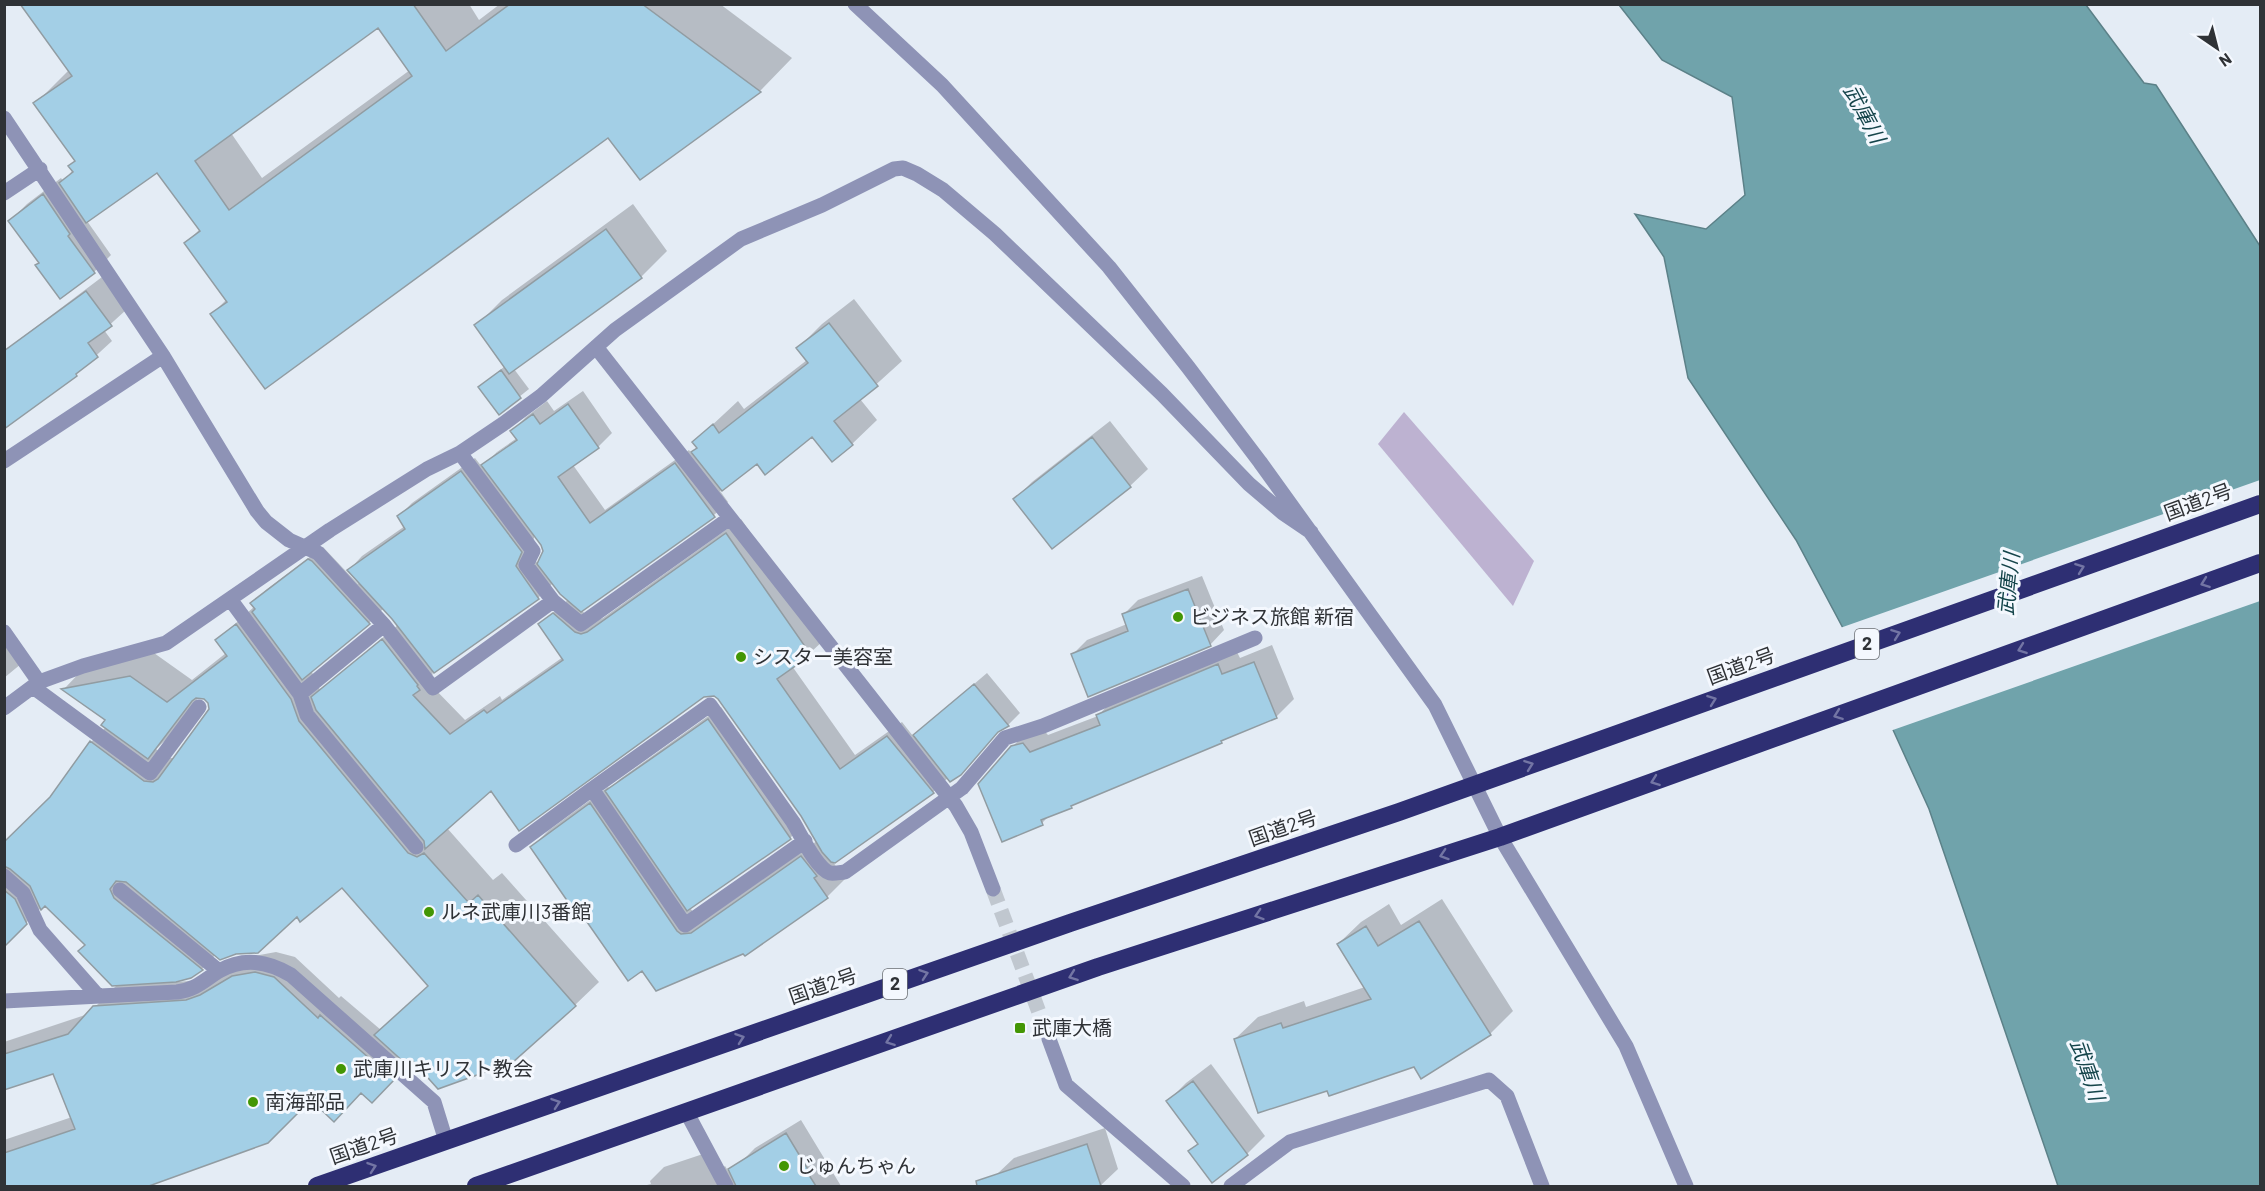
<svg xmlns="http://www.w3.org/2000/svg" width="2265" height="1191" viewBox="0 0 2265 1191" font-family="Barlow,'Noto Sans JP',sans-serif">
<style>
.green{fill:#bdb2d1}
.water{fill:#70a3ab;stroke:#5c8188;stroke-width:1.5}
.pier{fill:#e4ecf5}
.shadow{fill:#0003;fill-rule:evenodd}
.building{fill:#a3cfe6;stroke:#919ca2;stroke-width:1.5;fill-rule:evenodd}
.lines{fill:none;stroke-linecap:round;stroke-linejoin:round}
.minor-tunnel{stroke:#c0c7cf;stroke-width:15;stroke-dasharray:15 8;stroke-linecap:butt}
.minor{stroke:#8e93b6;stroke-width:15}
.highway{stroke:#2e2f73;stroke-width:18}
.oneway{stroke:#7375a4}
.poi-dot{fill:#439604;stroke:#f4f8fe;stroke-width:2}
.labels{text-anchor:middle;stroke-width:6;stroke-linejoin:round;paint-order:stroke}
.shield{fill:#f4f8fe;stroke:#6a6d72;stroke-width:1.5}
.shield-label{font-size:18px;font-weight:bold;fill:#2f3236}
.street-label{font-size:20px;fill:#2f3236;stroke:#f4f8fe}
.poi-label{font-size:20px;fill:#2f3236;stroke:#f4f8fe;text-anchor:start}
.water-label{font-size:21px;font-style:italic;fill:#15454b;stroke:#f4f8fe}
</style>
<rect width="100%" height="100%" fill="#e4ecf5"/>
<path class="green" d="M 1404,412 L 1534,561 L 1513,606 L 1378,444 Z"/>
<path class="water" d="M 1619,5 L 2086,5 L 2144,83 L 2156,85 L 2260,246 L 2260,1186 L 2058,1186 L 1929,809 L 1869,677 L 1796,540 L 1688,378 L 1664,257 L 1635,214 L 1706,229 L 1745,195 L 1732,97 L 1662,60 Z"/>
<path class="pier" d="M 2260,480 L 2260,601 L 1890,731 L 1867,678 L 1840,628 Z"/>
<path class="shadow" d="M 22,4 L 469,4 L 479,20 L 500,4 L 720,4 L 792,58 L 760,91 L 640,178 L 609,136 L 212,314 L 227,299 L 186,243 L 200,229 L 158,171 L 87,221 L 111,255 L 94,272 L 40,262 L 10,221 L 27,204 L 61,178 L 63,181 L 73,170 L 70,166 L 76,160 L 35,104 L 69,70 ZM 379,26 L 410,70 L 262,178 L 231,133 Z
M 633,204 L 667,251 L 641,277 L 514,369 L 529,389 L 499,413 L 480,387 L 505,366 L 476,326 L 502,300 Z
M 102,277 L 126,310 L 104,330 L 112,341 L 76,374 L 31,408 L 4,430 L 4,351 Z
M 854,299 L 902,361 L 860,399 L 877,420 L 852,444 L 813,435 L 757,462 L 720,491 L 728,502 L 714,515 L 581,610 L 590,618 L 597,620 L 603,618 L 741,519 L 825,639 L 810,653 L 792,666 L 855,755 L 902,722 L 913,736 L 987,673 L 1020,713 L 1008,725 L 1000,729 L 933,792 L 833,862 L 845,879 L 827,897 L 745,954 L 744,952 L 642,969 L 579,907 L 532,847 L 549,830 L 608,787 L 610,789 L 620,779 L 721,707 L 803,825 L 790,838 L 690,908 L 694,913 L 710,916 L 817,841 L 802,816 L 719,698 L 710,694 L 492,789 L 447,828 L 493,880 L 502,873 L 599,982 L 575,1005 L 413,1059 L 393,1080 L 362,1092 L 311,1098 L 139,1186 L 103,1186 L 100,1180 L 80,1186 L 4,1186 L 4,1140 L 72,1117 L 54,1072 L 4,1088 L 4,1042 L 88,1014 L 118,984 L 87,945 L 45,904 L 4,945 L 4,844 L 50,798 L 91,742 L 106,727 L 107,720 L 64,689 L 87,665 L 154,653 L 192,680 L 226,653 L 217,640 L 255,606 L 252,603 L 266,590 L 323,547 L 358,584 L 360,582 L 349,570 L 362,556 L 405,526 L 399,516 L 412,503 L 475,458 L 482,467 L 497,452 L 517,438 L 512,431 L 526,417 L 547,401 L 554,411 L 583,391 L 612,433 L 598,447 L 573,465 L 605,510 L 689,450 L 691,453 L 698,447 L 694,442 L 738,401 L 744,409 L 807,360 L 798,348 L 822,324 ZM 523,435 L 524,437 L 497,456 L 497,453 ZM 535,535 L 544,551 L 539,565 L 529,552 ZM 553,583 L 569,599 L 540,624 L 563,657 L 502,700 L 500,696 L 465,720 L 427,681 L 433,674 L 432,673 L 538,598 ZM 384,608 L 398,625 L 320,690 L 311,670 L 369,623 ZM 199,697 L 205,697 L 210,707 L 174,758 L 168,758 L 156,749 L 172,734 ZM 342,886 L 429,985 L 381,1030 L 341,996 L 339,998 L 295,957 L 276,952 L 254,956 L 207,980 L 174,982 L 202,969 L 216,954 L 297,915 Z
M 1110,421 L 1148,469 L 1130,486 L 1052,547 L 1015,499 L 1032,482 Z
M 1202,576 L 1224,630 L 1210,645 L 1073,654 L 1087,640 L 1127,624 L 1124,614 L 1138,600 Z
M 4,627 L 27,659 L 4,678 Z
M 1272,645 L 1294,699 L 1276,717 L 1226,738 L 1221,742 L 1075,803 L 1071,806 L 1051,814 L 1042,823 L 1012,747 L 1030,729 L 1040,726 L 1048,735 L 1098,716 L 1115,697 L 1235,648 L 1240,658 Z
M 1442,899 L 1513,1011 L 1490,1034 L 1415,1066 L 1328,1089 L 1235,1039 L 1258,1017 L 1304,1001 L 1306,1007 L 1365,987 L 1338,944 L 1361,922 L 1389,904 L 1401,925 Z
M 1211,1064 L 1265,1136 L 1247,1154 L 1212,1181 L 1190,1152 L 1199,1142 L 1168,1101 L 1186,1083 Z
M 801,1120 L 841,1186 L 755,1186 L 741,1162 L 755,1148 Z
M 1105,1128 L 1118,1169 L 1100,1186 L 1000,1186 L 996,1175 L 1014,1158 Z
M 706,1153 L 712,1174 L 725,1166 L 734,1180 L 741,1182 L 742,1186 L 643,1186 L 651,1184 L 650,1181 L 664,1167 Z"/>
<path class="building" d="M 20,4 L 413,4 L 446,51 L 510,4 L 642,4 L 761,92 L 640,180 L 608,138 L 265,389 L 210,314 L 227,302 L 184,243 L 200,231 L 157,173 L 86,223 L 59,183 L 73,172 L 68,166 L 75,161 L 33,103 L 72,76 ZM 378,28 L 412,76 L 229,210 L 195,161 Z
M 43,194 L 70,234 L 68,236 L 95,273 L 60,299 L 35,265 L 39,263 L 8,221 Z
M 606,229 L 642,278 L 509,374 L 474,325 Z
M 86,291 L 112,326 L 88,343 L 98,357 L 76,374 L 77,376 L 4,429 L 4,351 Z
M 829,323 L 878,386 L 834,421 L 853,445 L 832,462 L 812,437 L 765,475 L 757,464 L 722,491 L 691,452 L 697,448 L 692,442 L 713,424 L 719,433 L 808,363 L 796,348 Z
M 501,370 L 521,398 L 499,415 L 478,387 Z
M 568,404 L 599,448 L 558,477 L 590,523 L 675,463 L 715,517 L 581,612 L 560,594 L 537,564 L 543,551 L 541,545 L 481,465 L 517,440 L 510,431 L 533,414 L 540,424 Z
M 1092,437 L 1131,487 L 1052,549 L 1013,499 Z
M 461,471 L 522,552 L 516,566 L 539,599 L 434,673 L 392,619 L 347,570 L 405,529 L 397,516 Z
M 726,533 L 811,655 L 777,679 L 840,769 L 887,736 L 934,793 L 835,863 L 831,862 L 822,852 L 801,816 L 718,699 L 714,696 L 704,697 L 519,831 L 491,791 L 425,849 L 424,841 L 316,710 L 311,697 L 382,639 L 418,685 L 417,686 L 420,690 L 413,695 L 450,734 L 484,710 L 487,713 L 563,660 L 538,624 L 553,613 L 575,632 L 581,634 L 587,632 Z
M 308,559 L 312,561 L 370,624 L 302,680 L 252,612 L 255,609 L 250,603 Z
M 1188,589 L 1211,646 L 1088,697 L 1071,654 L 1128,631 L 1122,614 Z
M 236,624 L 291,699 L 299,721 L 408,853 L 417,857 L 424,853 L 469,903 L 478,895 L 576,1006 L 513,1062 L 438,1089 L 412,1060 L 407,1065 L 374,1035 L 428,986 L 342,888 L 300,922 L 297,917 L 258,953 L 236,954 L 220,960 L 126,882 L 116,881 L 110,889 L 114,898 L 203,970 L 191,978 L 176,982 L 112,986 L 78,951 L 85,945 L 45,906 L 41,910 L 30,886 L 10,869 L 4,866 L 4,842 L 50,797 L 90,741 L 144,781 L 153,782 L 158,779 L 209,709 L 208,703 L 204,699 L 196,698 L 192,701 L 148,759 L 101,725 L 105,720 L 61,689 L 130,676 L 167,702 L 227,656 L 215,640 Z
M 1254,662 L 1277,718 L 1221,741 L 1222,743 L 1071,806 L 1072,808 L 1041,820 L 1043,825 L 1002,842 L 978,784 L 1011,746 L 1023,743 L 1030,752 L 1100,725 L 1096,715 L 1218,664 L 1222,674 Z
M 974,684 L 1009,726 L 998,732 L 961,775 L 950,782 L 913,735 Z
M 708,719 L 791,839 L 687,911 L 605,791 Z
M 590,803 L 677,931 L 681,934 L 691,933 L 801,856 L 817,876 L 814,878 L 828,898 L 745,956 L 743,954 L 656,991 L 642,971 L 628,981 L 578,909 L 575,912 L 530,847 Z
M 4,890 L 15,899 L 27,924 L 4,947 Z
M 1419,921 L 1491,1035 L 1421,1079 L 1414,1067 L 1329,1096 L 1327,1091 L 1258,1113 L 1234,1039 L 1281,1023 L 1283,1028 L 1371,999 L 1337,944 L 1366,926 L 1378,946 Z
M 255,972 L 274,977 L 318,1018 L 320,1015 L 394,1080 L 372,1103 L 361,1093 L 334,1122 L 311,1100 L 268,1143 L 149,1186 L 4,1186 L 4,1153 L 75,1129 L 53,1074 L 4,1090 L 4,1054 L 68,1034 L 93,1006 L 186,1000 L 200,995 L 232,976 Z
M 1193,1081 L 1248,1155 L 1212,1183 L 1188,1151 L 1198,1144 L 1166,1101 Z
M 786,1133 L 809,1171 L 807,1172 L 816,1186 L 736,1186 L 728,1169 Z
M 1087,1144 L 1101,1186 L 977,1186 L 976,1181 Z"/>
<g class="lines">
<path class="minor-tunnel" d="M 993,889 L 1049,1039"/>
<path class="minor" d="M 855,4 L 942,85 L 1109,267 L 1188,367 L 1260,462 L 1435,705 L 1500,837 L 1626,1046 L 1686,1186
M 4,118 L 163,356 L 257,511 L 266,522 L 289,540 L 318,553 L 384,625 L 433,688 L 553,601
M 4,193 L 40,169
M 596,347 L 956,806 L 971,832 L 993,889
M 460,453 L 533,551 L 526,565 L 553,601 L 581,624 L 730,518
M 4,461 L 163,356
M 230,599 L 300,694 L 384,625
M 4,632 L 39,682
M 33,687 L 150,773 L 199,707
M 300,694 L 307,715 L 416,847
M 4,708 L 39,682 L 83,666 L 166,643 L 330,530 L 427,469 L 460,453 L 503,424 L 541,396 L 615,330 L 741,239 L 822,205 L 894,169 L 903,168 L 917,174 L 943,190 L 995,234 L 1162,394 L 1249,484 L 1283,513 L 1311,532
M 805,841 L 685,925 L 592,789 L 710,705 L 793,822 C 801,835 816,868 830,873 C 834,874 841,872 845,872 L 962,788 L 1005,738 L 1043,726 L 1255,638
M 516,845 L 592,789
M 4,876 L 23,893 L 40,930 L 98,996
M 120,890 L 219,971
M 4,1001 L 177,992 C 197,989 203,981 219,971 C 244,957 267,961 291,975 L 434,1102 L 446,1141
M 1049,1039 L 1066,1085 L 1183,1186
M 687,1113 L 726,1186
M 1231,1186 L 1290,1142 L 1489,1080 L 1507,1096 L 1542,1186"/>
<path class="highway" d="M 317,1186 L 1070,923 L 1399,812 L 2260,504
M 476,1186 L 1098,967 L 1500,837 L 2260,563"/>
</g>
<defs><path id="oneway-chevron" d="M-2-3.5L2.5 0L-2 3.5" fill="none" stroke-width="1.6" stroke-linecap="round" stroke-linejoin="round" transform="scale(1.5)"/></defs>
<g class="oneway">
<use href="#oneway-chevron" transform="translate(2080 568) rotate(-20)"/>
<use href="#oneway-chevron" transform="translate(2205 583) rotate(160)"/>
<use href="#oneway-chevron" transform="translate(1896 634) rotate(-20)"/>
<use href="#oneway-chevron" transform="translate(2022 649) rotate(160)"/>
<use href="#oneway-chevron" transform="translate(1712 700) rotate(-20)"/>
<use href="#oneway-chevron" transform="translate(1838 715) rotate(160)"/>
<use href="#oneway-chevron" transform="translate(1529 765) rotate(-20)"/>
<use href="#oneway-chevron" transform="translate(1655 781) rotate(160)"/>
<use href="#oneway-chevron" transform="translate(1444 855) rotate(162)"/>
<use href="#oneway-chevron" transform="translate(1259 915) rotate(162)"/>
<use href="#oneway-chevron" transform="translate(924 974) rotate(-19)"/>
<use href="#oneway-chevron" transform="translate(1073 976) rotate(160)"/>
<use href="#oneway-chevron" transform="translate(740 1038) rotate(-19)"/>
<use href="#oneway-chevron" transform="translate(890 1041) rotate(160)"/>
<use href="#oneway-chevron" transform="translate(556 1103) rotate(-19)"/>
<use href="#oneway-chevron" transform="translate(372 1167) rotate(-19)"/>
</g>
<g class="poi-dot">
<circle cx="1178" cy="617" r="6"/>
<circle cx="741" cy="657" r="6"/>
<circle cx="429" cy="912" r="6"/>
<rect x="1014" y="1022" width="12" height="12" rx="3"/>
<circle cx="341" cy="1069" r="6"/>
<circle cx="253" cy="1102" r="6"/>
<circle cx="784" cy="1166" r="6"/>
</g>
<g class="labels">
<g class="shield">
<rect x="1855" y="629" width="24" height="30" rx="4.5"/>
<rect x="883" y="969" width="24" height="30" rx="4.5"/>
</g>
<g class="shield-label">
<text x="1867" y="650">2</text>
<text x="895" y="990">2</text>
</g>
<g class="street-label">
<text transform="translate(2198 502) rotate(-20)" y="7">国道2号</text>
<text transform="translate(1741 666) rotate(-20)" y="7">国道2号</text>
<text transform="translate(1283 828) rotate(-19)" y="7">国道2号</text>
<text transform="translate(823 986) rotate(-19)" y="7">国道2号</text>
<text transform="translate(364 1146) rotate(-19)" y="7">国道2号</text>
</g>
<g class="poi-label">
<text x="1190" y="624">ビジネス旅館 新宿</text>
<text x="753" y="664">シスター美容室</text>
<text x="441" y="919">ルネ武庫川3番館</text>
<text x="1032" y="1035">武庫大橋</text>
<text x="353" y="1076">武庫川キリスト教会</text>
<text x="265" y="1109">南海部品</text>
<text x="796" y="1173">じゅんちゃん</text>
</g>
<g class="water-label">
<text transform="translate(1864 114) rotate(62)" y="7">武庫川</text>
<text transform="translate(2009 584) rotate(-84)" y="7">武庫川</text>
<text transform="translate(2087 1070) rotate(71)" y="7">武庫川</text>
</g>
</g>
<rect width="2265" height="1191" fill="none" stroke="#2f3236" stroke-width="12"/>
<g transform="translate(2217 48) rotate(145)" stroke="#f4f8fe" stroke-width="4.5" paint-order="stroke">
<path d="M0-4.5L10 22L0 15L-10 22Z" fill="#2f3236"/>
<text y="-9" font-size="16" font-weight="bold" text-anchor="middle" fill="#2f3236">N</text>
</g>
</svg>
